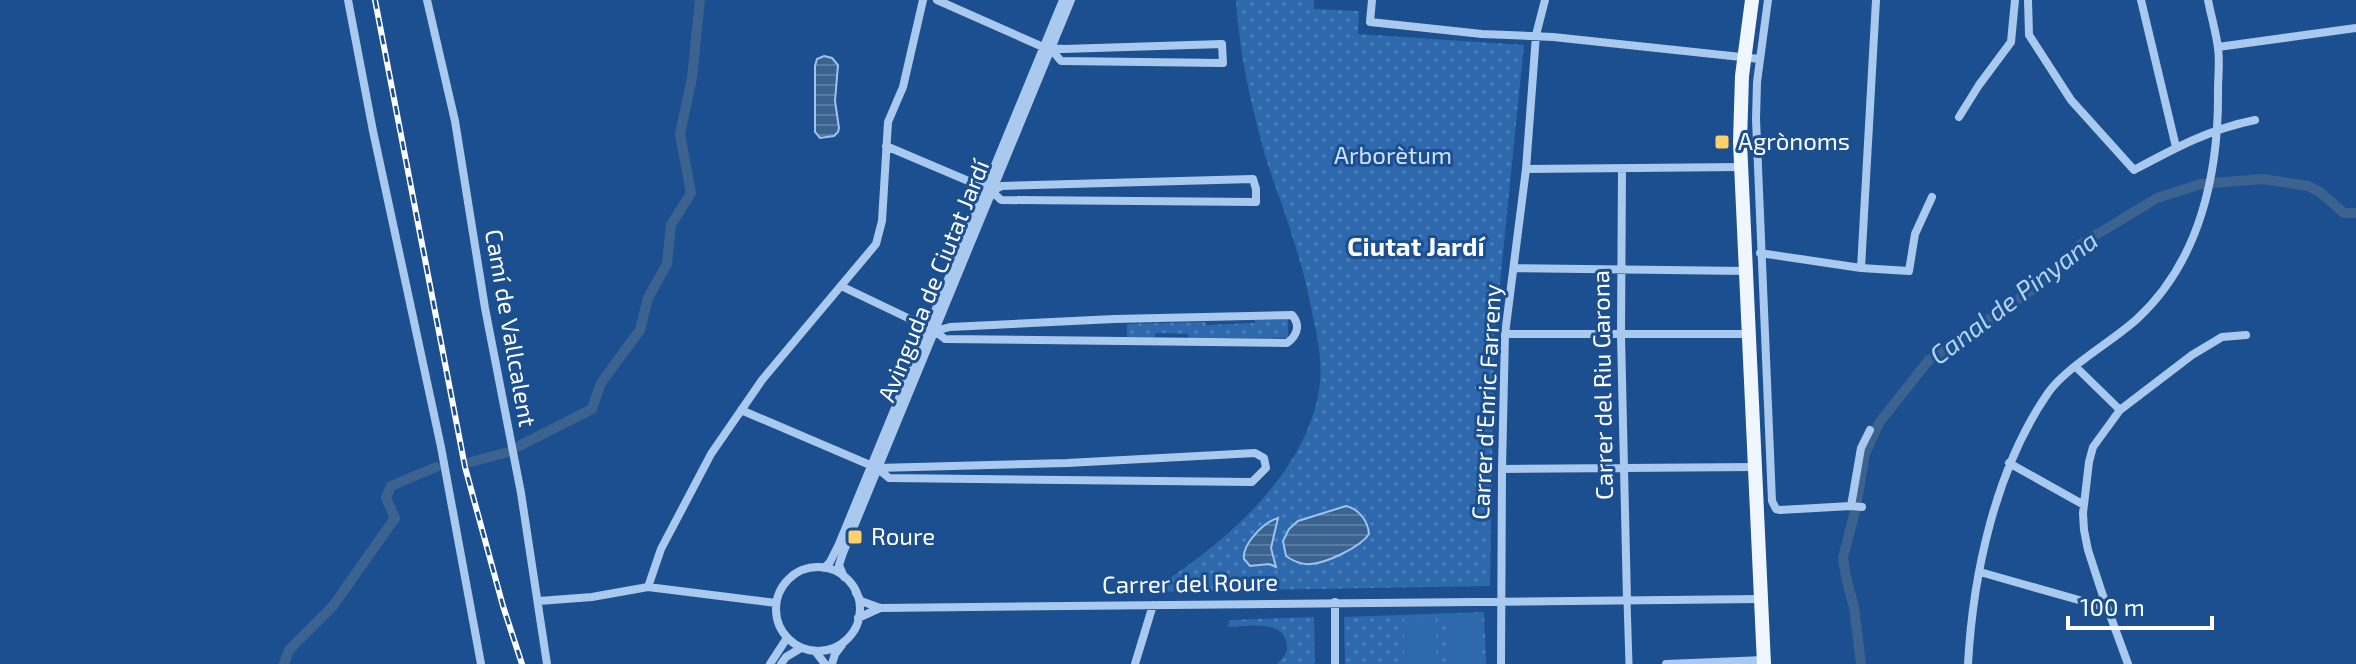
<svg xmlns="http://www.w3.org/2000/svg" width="2356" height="664" viewBox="0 0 2356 664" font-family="'Exo 2',sans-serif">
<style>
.grass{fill:url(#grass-dots)}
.pitch{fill:#2e69ad}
.water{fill:url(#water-rules);stroke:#9cc4f0;stroke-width:2}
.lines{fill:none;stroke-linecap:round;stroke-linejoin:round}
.canal{stroke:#3c6290;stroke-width:10}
.pedestrian{stroke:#a9c9ee;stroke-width:7}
.minor{stroke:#a9c9ee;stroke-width:8}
.primary{stroke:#f0f6ff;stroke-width:14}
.rail-casing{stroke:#fff;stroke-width:6}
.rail{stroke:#1b4f8f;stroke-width:3;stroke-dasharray:9;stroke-linecap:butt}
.poi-dot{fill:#ffd166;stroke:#1b4f8f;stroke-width:3}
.labels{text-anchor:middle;stroke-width:6;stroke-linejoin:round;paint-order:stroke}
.poi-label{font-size:24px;fill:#fff;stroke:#1b4f8f;text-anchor:start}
.park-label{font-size:24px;fill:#cfe3fa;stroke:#1b4f8f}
.street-label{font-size:24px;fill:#fff;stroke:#1b4f8f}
.neighbourhood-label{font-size:26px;font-weight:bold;fill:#fff;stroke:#1b4f8f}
.water-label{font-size:26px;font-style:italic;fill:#b5d3f5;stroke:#1b4f8f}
</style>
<defs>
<pattern id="grass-dots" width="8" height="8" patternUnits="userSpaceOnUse" patternTransform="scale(2)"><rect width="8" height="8" fill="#2e69ad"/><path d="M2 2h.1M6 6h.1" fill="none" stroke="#4d80b9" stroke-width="1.8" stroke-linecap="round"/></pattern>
<pattern id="water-rules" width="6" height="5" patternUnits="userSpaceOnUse" patternTransform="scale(2)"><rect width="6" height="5" fill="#3c6290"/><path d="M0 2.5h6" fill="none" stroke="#597aa1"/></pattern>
</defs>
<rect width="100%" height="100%" fill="#1b4f8f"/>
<path class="grass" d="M 1236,0 L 1314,0 L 1314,9 L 1359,11 L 1358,34 L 1524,45 L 1494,342 L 1490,586 L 1148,592 C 1220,548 1310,473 1320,383 C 1322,361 1318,339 1313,317 C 1308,290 1301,262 1292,235 C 1284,208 1273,182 1265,155 C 1251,105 1239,52 1236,0 Z
M 1288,318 L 1288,338 L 1189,338 L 1188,334 L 1155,333 L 1155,337 L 1127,337 L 1127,324 L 1205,322 L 1206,325 L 1255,323 L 1255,320 Z
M 1484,612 L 1486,664 L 1345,664 L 1344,617 Z
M 1314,617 L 1315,664 L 1277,664 C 1285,657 1289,651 1286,641 C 1281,619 1244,627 1227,627 L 1230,620 Z"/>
<path class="pitch" d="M 1447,614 L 1479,614 L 1480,664 L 1447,664 Z
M 1404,619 L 1436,619 L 1436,664 L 1404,664 Z"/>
<path class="water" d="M 824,56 L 832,58 L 838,65 L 835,101 L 839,128 L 838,132 L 834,136 L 820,138 L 815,132 L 815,66 L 817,59 Z
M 1346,506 C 1359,509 1368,521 1369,534 C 1361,547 1326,563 1311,564 C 1302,565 1293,561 1286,556 L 1283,541 L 1289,529 L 1298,521 Z
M 1278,518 L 1271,548 L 1276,567 L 1269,564 L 1250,566 L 1244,559 C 1242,544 1264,522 1278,518 Z"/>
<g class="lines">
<path class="canal" d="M 517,447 L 592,409 L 601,383 L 640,330 L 648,298 L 667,264 L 671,225 L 691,193 L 680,134 L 692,78 L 700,0
M 471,462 L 508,452
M 284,664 L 289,650 L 333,606 L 395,518 L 386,498 L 391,486 L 436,467
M 1861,664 L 1854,607 L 1846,577 L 1843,558 L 1856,507 L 1865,454 L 1879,423 L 1928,361 L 2042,283 L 2081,244 L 2157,198 L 2201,184 L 2263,179 L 2308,186 L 2320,192 L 2344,213 L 2356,213"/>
<path class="pedestrian" d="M 1627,600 L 1629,664"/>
<path class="minor" d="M 348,0 L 373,131 L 441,447 L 481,664
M 427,0 L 455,121 L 485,308 L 521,493 L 547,664
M 937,0 L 1043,47 L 1064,49 L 1222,44 L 1223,63 L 1061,61 L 1051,49
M 1372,0 L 1370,22 L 1482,34 L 1553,37 L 1760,59
M 1768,0 L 1757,82 L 1756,119 L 1772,501 L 1776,509 L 1780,510 L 1851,506 L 1862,507
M 2028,0 L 2029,35 L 2071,100 L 2134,170 C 2175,148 2210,129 2255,120
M 2141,0 L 2176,147
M 2218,47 L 2356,28
M 1959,117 L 1979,85 L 2011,42 L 2015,0
M 886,146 L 992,191 L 1001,200 L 1256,202 L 1256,189 L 1253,179 L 1002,186 L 992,191
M 1526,169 L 1741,167
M 1622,169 L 1621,335 L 1627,600
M 1760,253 L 1861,268 L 1909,271 L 1915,234 L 1932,197
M 1514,268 L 1746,271
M 1861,268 L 1876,0
M 841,286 L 935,331 L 945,339 L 1287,343 C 1297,336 1301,325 1292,315 L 1114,319 L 950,327 L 935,331
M 1505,334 L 1749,334
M 2076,367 L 2120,410
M 741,410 L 877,468 L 889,478 L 1252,482 L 1266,468 L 1264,458 L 1255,453 L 1067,463 L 877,468
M 2009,463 L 2084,505
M 1502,469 L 1755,467
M 1851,506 L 1861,448 L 1870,430
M776 609a42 42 0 1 1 84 0a42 42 0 1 1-84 0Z
M 824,568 L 830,562 L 839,544 L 1063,0
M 1980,572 L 2107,608
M 844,577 L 839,565 L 843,553 L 1071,0
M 648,587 L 661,549 L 711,454 L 762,380 L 876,244 L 882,221 L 888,122 L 903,87 L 923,0
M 856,593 L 861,601 L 880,608 L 1761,599
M 539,601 L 592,597 L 648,587 L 776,603
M 1335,602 L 1335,664
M 858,618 L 880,608
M 815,651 L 825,664
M 770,664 L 787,638
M 781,664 L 786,657 L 801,648
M 832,664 L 835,654 L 842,645
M 1135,664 L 1153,605
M 1501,664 L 1502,469 L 1505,334 L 1526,169 L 1536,35 L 1545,0
M 1666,664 L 1764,660
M 1968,664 C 1973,573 1996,468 2048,393 C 2066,367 2113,341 2137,319 C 2200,261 2219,173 2218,90 C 2218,76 2220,62 2218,48 C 2216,32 2211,16 2208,0
M 2128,664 L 2102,593 L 2088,550 L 2084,530 L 2083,513 L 2089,462 L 2093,447 L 2120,410 L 2192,355 L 2222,337 L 2246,335"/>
<path class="primary" d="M 1752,0 L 1742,76 L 1740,142 L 1764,664"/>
<g class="rail-casing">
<path id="rail" d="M 375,0 L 465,467 L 503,606 L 522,664"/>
</g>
<use href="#rail" class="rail"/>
</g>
<g class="poi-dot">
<rect x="1714" y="134" width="16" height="16" rx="4"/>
<rect x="847" y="529" width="16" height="16" rx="4"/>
</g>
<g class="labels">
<g class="poi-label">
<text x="1738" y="150">Agrònoms</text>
<text x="871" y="545">Roure</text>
</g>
<g class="park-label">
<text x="1393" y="164">Arborètum</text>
</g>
<g class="street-label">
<text transform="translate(934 281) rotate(-68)" y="8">Avinguda de Ciutat Jardí</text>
<text transform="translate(510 328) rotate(80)" y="8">Camí de Vallcalent</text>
<text transform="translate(1603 385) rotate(-91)" y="8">Carrer del Riu Garona</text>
<text transform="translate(1487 402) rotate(-87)" y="8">Carrer d'Enric Farreny</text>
<text transform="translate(1190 584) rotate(-1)" y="8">Carrer del Roure</text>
</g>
<g class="neighbourhood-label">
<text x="1416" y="256">Ciutat Jardí</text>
</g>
<g class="water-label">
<text transform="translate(2014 298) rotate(-37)" y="9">Canal de Pinyana</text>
</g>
</g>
<path d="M2068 616v12h144v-12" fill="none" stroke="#ffffff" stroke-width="4"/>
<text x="2080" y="616" font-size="24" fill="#ffffff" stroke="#1b4f8f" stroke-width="6" paint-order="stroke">100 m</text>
</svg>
